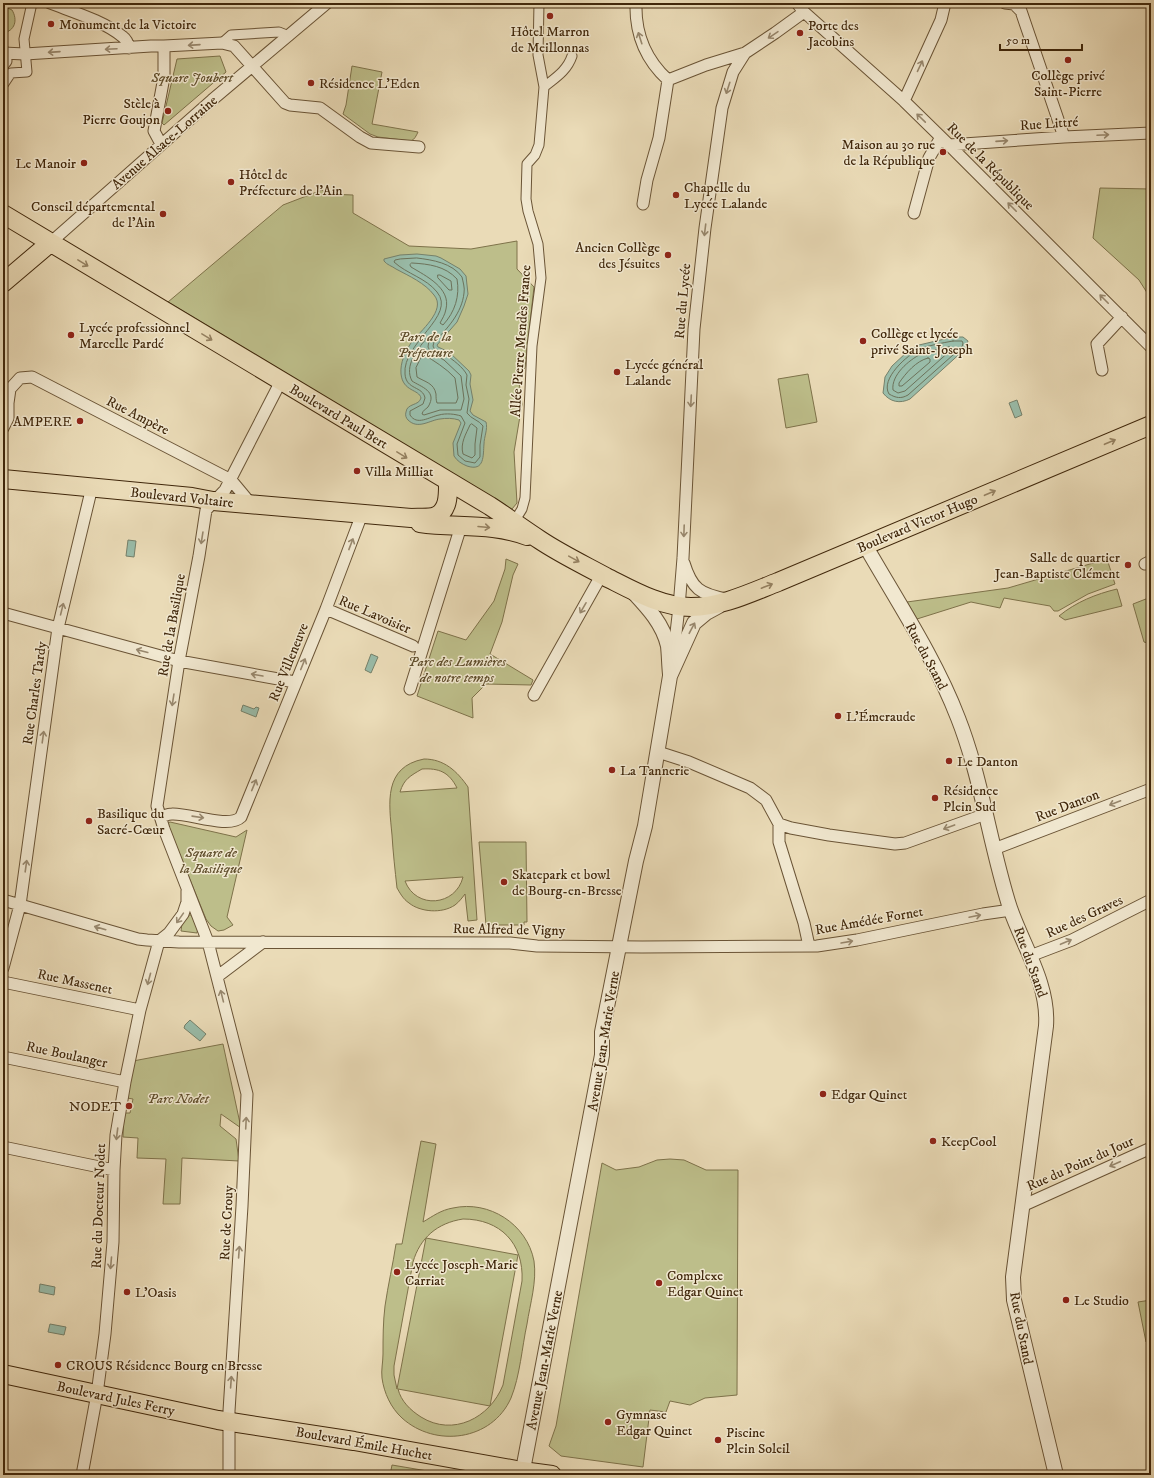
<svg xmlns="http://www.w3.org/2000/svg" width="1154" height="1478" viewBox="0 0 1154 1478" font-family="'IM FELL DW Pica',serif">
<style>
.green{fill:#bdbe8a;stroke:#7e724a;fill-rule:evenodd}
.water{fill:#99bca9;stroke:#75806a}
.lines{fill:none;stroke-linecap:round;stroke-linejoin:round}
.shore{stroke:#6c725a;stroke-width:1}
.pedestrian-casing{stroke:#6a5436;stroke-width:11}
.minor-casing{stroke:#6a5436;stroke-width:13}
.tertiary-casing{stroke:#6a5436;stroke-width:16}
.primary-casing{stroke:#40270b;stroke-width:20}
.pedestrian{stroke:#f1e8d0;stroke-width:9}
.minor{stroke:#f1e8d0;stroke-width:11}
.tertiary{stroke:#f1e8d0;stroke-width:14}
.primary{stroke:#eadbb7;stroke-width:18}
.oneway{stroke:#98886e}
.oneway2{stroke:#958161}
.poi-dot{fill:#8f2418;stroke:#f1e8d0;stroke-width:1.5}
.labels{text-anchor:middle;stroke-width:3;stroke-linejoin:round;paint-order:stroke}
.poi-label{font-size:14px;fill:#40270b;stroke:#f1e8d0;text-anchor:start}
.park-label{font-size:14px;font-style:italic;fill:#5f4d2b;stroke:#f1e8d0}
.street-label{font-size:14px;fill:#40270b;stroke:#f1e8d0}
</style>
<rect width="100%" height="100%" fill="#eadbb7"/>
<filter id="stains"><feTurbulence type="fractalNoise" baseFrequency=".005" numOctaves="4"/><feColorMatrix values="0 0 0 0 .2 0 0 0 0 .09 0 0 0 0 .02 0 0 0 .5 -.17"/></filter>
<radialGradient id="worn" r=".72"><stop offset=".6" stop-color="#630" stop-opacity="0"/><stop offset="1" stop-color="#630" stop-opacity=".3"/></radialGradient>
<path class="green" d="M 3,6 L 12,10 C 18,20 15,31 3,33 Z
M 220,56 L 226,72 L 164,125 L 162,123 L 177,59 Z
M 352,66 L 382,72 L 372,124 L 418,132 C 416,136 415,139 411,141 L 378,137 L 370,134 L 343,114 L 346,105 Z
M 1100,188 L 1151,189 L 1151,299 L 1139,280 L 1093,238 Z
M 322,190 L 328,194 L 353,195 L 353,213 L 409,246 L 471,249 L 517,241 L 517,269 L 534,287 L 525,368 L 518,374 L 522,404 L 514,452 L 517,503 L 512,509 L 168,302 L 283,205 Z
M 808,374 L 817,422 L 786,428 L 778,379 Z
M 506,559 L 518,564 L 513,575 L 502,622 L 490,654 L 533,680 L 531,685 L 486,684 L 472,698 L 473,718 L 417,696 L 438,631 L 466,640 L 494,601 L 505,569 Z
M 1107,559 L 1115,584 L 1088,594 L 1058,611 L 1054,611 L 1050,606 L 1004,598 L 1000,608 L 971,602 L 917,619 L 907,602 L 1008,588 Z
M 1117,589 L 1122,606 L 1065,620 L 1059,616 C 1076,602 1096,594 1117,589 Z
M 1151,597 L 1151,629 L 1149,633 L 1151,634 L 1151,644 L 1144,642 L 1133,604 Z
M 424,759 C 444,759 457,771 468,787 L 477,920 L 468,921 L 465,894 C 462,898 459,902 455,905 C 442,914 420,912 409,903 C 403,899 400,893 397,888 C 395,870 393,852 392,835 C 389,803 383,767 424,759 ZM 422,769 C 439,768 449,772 457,788 L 400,792 C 404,779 410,776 422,769 ZM 463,877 C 456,906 416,910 405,881 Z
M 170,822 L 236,837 L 247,830 L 227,917 L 233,925 L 224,930 L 218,931 L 211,926 L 206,919 L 169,828 L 168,823 Z
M 479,842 L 526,842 L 527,922 L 524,922 L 524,925 L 486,925 Z
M 188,915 L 193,915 L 198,928 L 197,933 L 181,931 L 182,923 Z
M 223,1044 L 241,1128 L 221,1114 L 220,1126 L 236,1139 L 239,1161 L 182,1158 L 180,1204 L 163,1204 L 166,1159 L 137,1158 L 138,1138 L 123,1137 L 124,1113 L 130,1113 L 133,1099 L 127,1098 L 133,1061 Z
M 421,1141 L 436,1144 L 423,1222 C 433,1216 441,1210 453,1208 C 489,1200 527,1224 534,1261 C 537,1282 530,1304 527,1324 C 522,1347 520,1376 511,1398 C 492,1441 435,1448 402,1418 C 391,1408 384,1393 382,1378 C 381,1370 383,1362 383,1354 C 383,1338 383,1322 385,1306 C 388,1285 393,1264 396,1244 L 402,1244 ZM 463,1219 C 500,1219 524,1243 522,1281 L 503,1385 C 490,1418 453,1437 421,1417 C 410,1410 401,1401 398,1389 L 490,1406 L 518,1255 L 426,1238 L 397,1389 L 394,1375 L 394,1366 L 413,1262 C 420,1238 437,1223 463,1219 Z
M 670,1159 L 684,1160 L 706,1170 L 738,1170 L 737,1395 L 705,1398 L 690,1405 L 670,1401 L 666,1412 L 650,1410 L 643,1467 L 561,1456 L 549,1446 L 556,1426 L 602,1163 L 616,1170 L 639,1167 L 657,1160 Z
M 1151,1300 L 1151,1341 L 1146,1342 L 1138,1302 Z
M 392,1465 L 451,1475 L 390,1475 Z"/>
<path class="water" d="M 417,254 L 436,256 L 441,258 L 460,269 L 466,276 L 468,294 L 464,306 L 457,322 L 437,345 L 438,347 L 449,352 L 469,371 L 471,375 L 470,384 L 473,400 L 470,411 L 473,415 L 486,422 C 488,429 484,437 484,444 C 483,455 485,472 467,466 C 462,464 457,461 454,456 L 453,443 L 461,423 L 459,420 C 453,418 446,418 440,419 C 430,420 418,430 408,420 C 406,418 405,415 406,412 C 407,403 419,406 421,398 C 419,389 403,392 401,374 C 400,363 405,352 411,343 C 420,331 447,310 434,295 C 425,283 409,276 396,269 C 392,266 387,265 384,261 L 384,259 L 400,255 Z
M 953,337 L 963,337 L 968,341 L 965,349 L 910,399 C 900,404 890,402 883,393 L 885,377 L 892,366 L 907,352 L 919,345 Z
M 1017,400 L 1022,415 L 1015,418 L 1009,403 Z
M 128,540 L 136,541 L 134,557 L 126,556 Z
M 371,654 L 378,657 L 371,673 L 365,670 Z
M 243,705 L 254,709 L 256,707 L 259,708 L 256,717 L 241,711 Z
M 190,1020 L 206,1034 L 200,1041 L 184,1028 L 185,1025 Z
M 40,1284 L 55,1287 L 54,1295 L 39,1292 Z
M 50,1324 L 66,1327 L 64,1335 L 48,1332 Z"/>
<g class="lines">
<path class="shore" d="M 417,258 C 433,260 452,263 462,277 C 463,282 465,288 464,293 C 462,313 447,329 434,342 L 433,346 C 435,352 441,352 446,355 C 453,360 463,367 467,375 L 466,385 L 469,399 L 467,413 C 471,419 479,420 483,426 L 480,445 L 480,457 L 475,463 L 465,461 L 458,455 L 457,444 L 465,423 L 461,416 C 455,414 446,413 439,415 C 429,417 417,426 410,415 L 410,411 L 423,404 L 425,398 C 423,386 406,390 405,374 C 402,343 457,316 437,292 C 426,278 407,274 394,262 L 395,260 L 400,259 Z
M 412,263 C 429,264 445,266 457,279 C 460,296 455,312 443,325 L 440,323 C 442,319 445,315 446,309 C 451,288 426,276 411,267 L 410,265 Z
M 438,275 L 440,275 L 451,281 L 452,290 L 449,290 L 438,278 Z
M 426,339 L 429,340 L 428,347 L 431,353 L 444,360 L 461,376 L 464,399 L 461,410 L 440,410 L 424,415 L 422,414 C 423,410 425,410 428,407 C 438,391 421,387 412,381 C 404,366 417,350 426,339 Z
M 953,341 L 962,341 L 963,343 L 962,347 L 908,395 C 901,399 896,398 889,394 C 880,379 907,355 920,349 C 930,345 942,343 953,341 Z
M 949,347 L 951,348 L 951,350 L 905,391 L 898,393 L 893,390 C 891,375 909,360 921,354 C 929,350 940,349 949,347 Z
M 423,354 C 434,361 446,368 455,378 L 458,398 L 456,403 L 437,403 C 436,400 436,397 436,394 C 434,383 425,382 417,377 L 416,368 Z
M 928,358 L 930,359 L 930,362 L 902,386 L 899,386 L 899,383 C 906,373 916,361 928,358 Z
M 472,424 L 477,428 L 475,444 L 475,455 L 472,458 L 463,454 C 460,443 466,434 470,425 Z"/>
<g class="pedestrian-casing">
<path id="pedestrian" d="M 222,43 L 231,35 L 279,32 L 289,36
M 3,85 L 11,73 L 27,72 L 24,39 L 32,3
M 544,87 C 555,78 567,71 572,56
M 514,522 L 522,509 L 525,498 L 532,346 L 541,278 L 538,244 L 528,211 L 526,199 L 527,164 L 535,155 L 539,145 L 544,87 L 538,55 L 539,3"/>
</g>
<g class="minor-casing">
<path id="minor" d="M 50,3 C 73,12 104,21 123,37 C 127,40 128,43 129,48
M 636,3 C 635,34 645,59 668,80 L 706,65 L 745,53 L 775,33 L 804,12
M 797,3 L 804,12 L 904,101 L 949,145 L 1151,347
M 1005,3 L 1014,4 L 1021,11 L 1064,137
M 3,53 L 25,54 L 151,46 L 164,46 L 222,43 L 234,46 L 285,103 L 290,105 L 320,108 L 360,137 L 371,143 L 419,147
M 3,65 L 6,61 L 5,52
M 904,101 L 941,20 L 945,3
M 161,144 L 154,131 L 164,77 L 164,46
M 949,145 L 1064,137 L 1151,133
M 643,204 L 647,180 L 659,138 L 668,80
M 914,213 L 929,158 L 941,137
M 50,243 L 212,100 L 327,3
M 1102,370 L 1097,344 L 1122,317
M 3,428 L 8,418 L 8,403 L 10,389 L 20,378 L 32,377 L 231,480 L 251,504
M 684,563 C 692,589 700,594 726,599
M 1145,564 L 1151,561
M 326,609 L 413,646
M 3,613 L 179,661 L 295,682
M 673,659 L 679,607 L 683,558 L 694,329 L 705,228 L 722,108 L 733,72 L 745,53
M 410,689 L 461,526
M 534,695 L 602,574
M 658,752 L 689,762 L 750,788 L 766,800 L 779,824 L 791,828 L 829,835 L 895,844 L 905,843 L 986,814
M 160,817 C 164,816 168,814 172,814 C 189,813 229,829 241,817 L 326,609 L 362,514
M 779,824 L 779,842 L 804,923 L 809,946
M 994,849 L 1151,789
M 3,900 L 138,939 L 147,940 L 179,942 L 510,943 L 537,946 L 642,947 L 817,946 L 857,940 L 983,914 L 1011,910
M 1030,956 L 1072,940 L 1151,900
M 3,968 L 20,905 L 58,628 L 92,487
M 218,976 L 263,942
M 3,982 L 140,1010
M 3,1057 L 125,1082
M 3,1147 L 114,1170
M 1022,1206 L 1151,1148
M 82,1475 L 97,1394 L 105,1334 L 113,1242 L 114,1170 L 116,1135 L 125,1082 L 140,1010 L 159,941 L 169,933 L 183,914 L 187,902 L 187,891
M 229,1475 L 229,1411 L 242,1206 L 247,1094 L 208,942 L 164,829 L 157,806 L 179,661 L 199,556 L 206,510 L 225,490 L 281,381"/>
</g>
<g class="tertiary-casing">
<path id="tertiary" d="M 865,545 C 897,601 935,658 958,718 C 982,779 990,846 1010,908 C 1023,946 1049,984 1046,1026 L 1013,1277 L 1014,1300 L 1056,1475
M 633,592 C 648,608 663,624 668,646 C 669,655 669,665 670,674
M 522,1475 L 602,1055 L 602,1032 L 636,861 L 645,826 L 670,676 L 694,623 L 706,613 L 719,606"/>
</g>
<g class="primary-casing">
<path id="primary" d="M 3,214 L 490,506 C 507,517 523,529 540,540 C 561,554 584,565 606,577 C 632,590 661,607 691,607 C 721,607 750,593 778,582 L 1151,425
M 3,283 L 50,243
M 3,479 L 192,497 L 213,501 L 411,518 C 418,517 429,519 436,516 C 449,510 448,494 448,482
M 420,523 C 455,528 493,523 527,536
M 3,1374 L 218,1420 L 354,1441 L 522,1471 L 552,1475"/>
</g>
<use href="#pedestrian" class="pedestrian"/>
<use href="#minor" class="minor"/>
<use href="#tertiary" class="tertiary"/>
<use href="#primary" class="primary"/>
</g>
<defs><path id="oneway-shaft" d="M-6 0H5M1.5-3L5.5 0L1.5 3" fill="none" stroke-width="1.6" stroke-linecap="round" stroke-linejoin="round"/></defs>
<g class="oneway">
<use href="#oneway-shaft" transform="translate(773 35) rotate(146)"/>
<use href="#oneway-shaft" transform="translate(640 38) rotate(-108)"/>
<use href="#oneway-shaft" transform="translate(194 45) rotate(176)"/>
<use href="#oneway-shaft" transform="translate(111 49) rotate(177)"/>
<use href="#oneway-shaft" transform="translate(54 52) rotate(176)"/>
<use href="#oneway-shaft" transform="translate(920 66) rotate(-65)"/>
<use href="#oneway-shaft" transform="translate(728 88) rotate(108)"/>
<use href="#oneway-shaft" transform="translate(921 118) rotate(-136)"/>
<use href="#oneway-shaft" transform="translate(1103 135) rotate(-3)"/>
<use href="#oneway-shaft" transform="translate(1002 141) rotate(-4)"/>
<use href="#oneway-shaft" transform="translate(1012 207) rotate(-135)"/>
<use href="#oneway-shaft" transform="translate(705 230) rotate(97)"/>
<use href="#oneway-shaft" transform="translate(1104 299) rotate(-135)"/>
<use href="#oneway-shaft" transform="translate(691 401) rotate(93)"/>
<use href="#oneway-shaft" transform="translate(684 531) rotate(92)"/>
<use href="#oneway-shaft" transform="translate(202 538) rotate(99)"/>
<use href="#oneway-shaft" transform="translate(351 544) rotate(-69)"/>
<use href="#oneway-shaft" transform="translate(583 608) rotate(120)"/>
<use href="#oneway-shaft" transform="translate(62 609) rotate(-76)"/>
<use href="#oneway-shaft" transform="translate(692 628) rotate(-62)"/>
<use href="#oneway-shaft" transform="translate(142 651) rotate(-165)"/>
<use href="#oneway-shaft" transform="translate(303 664) rotate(-68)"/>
<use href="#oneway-shaft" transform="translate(257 675) rotate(-170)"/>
<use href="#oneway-shaft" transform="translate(173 700) rotate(99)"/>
<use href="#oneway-shaft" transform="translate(43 737) rotate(-82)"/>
<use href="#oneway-shaft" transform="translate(254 785) rotate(-68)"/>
<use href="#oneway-shaft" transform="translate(1115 803) rotate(159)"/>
<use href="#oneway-shaft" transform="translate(198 817) rotate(8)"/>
<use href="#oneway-shaft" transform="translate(949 827) rotate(160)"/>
<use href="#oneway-shaft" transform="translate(26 866) rotate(-82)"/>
<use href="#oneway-shaft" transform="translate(975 916) rotate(-12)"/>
<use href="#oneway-shaft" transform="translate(180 918) rotate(125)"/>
<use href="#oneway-shaft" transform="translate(100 928) rotate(-164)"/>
<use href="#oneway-shaft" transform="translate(847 942) rotate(-10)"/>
<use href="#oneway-shaft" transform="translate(1066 942) rotate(-23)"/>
<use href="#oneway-shaft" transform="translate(149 979) rotate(105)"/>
<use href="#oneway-shaft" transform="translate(222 996) rotate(-104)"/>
<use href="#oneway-shaft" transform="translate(246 1123) rotate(-87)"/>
<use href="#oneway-shaft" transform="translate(117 1134) rotate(97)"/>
<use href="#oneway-shaft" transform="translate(1115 1164) rotate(156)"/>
<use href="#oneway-shaft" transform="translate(239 1252) rotate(-86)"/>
<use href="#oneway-shaft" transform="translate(111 1263) rotate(95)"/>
<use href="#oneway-shaft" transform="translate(231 1382) rotate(-86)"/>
</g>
<g class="oneway2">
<use href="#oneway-shaft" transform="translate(83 263) rotate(31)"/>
<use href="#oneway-shaft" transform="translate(207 337) rotate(31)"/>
<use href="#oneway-shaft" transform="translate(1110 442) rotate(-23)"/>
<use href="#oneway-shaft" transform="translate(402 455) rotate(31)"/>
<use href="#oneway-shaft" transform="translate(990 493) rotate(-23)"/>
<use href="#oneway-shaft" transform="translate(484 527) rotate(5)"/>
<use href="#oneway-shaft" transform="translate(574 559) rotate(29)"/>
<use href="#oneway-shaft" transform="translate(767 586) rotate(-21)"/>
</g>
<g class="poi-dot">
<circle cx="550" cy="16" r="4"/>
<circle cx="51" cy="24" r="4"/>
<circle cx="800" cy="33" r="4"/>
<circle cx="1068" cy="60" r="4"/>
<circle cx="311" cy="83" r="4"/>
<circle cx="168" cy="111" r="4"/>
<circle cx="943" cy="152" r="4"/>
<circle cx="84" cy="163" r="4"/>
<circle cx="231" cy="182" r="4"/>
<circle cx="676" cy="195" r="4"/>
<circle cx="163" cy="214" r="4"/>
<circle cx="668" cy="255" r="4"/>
<circle cx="71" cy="335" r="4"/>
<circle cx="863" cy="341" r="4"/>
<circle cx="617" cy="372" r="4"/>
<circle cx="80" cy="421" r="4"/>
<circle cx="357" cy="471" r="4"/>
<circle cx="1128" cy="565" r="4"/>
<circle cx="838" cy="716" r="4"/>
<circle cx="949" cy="761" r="4"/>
<circle cx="612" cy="770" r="4"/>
<circle cx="935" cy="798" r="4"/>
<circle cx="89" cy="821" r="4"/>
<circle cx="504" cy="882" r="4"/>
<circle cx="823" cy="1094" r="4"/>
<circle cx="129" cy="1106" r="4"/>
<circle cx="933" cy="1141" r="4"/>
<circle cx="397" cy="1272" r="4"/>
<circle cx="659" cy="1283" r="4"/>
<circle cx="127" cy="1292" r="4"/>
<circle cx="1066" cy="1300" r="4"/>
<circle cx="58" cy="1365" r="4"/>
<circle cx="608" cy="1422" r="4"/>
<circle cx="718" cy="1440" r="4"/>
</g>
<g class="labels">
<g class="poi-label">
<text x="59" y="29">Monument de la Victoire</text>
<text x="808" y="30">Porte des<tspan x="808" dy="16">Jacobins</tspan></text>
<text x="550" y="36" text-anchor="middle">Hôtel Marron<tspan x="550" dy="16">de Meillonnas</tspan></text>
<text x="1068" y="80" text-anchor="middle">Collège privé<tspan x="1068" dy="16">Saint-Pierre</tspan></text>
<text x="319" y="88">Résidence L'Eden</text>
<text x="160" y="108" text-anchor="end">Stèle à<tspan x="160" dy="16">Pierre Goujon</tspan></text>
<text x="935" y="149" text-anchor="end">Maison au 30 rue<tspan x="935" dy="16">de la République</tspan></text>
<text x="76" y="168" text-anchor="end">Le Manoir</text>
<text x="239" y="179">Hôtel de<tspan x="239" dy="16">Préfecture de l'Ain</tspan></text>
<text x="684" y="192">Chapelle du<tspan x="684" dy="16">Lycée Lalande</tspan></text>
<text x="155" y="211" text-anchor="end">Conseil départemental<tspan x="155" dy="16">de l'Ain</tspan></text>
<text x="660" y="252" text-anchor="end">Ancien Collège<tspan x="660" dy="16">des Jésuites</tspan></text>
<text x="79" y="332">Lycée professionnel<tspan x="79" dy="16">Marcelle Pardé</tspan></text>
<text x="871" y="338">Collège et lycée<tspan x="871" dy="16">privé Saint-Joseph</tspan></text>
<text x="625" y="369">Lycée général<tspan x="625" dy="16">Lalande</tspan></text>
<text x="72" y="426" text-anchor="end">AMPERE</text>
<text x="365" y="476">Villa Milliat</text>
<text x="1120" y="562" text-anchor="end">Salle de quartier<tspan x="1120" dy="16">Jean-Baptiste Clément</tspan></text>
<text x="846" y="721">L'Émeraude</text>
<text x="957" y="766">Le Danton</text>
<text x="620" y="775">La Tannerie</text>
<text x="943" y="795">Résidence<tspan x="943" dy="16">Plein Sud</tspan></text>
<text x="97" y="818">Basilique du<tspan x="97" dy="16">Sacré-Cœur</tspan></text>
<text x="512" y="879">Skatepark et bowl<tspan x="512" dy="16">de Bourg-en-Bresse</tspan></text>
<text x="831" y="1099">Edgar Quinet</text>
<text x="121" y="1111" text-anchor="end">NODET</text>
<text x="941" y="1146">KeepCool</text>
<text x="405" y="1269">Lycée Joseph-Marie<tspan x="405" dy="16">Carriat</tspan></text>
<text x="667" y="1280">Complexe<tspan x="667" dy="16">Edgar Quinet</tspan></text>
<text x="135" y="1297">L'Oasis</text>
<text x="1074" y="1305">Le Studio</text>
<text x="66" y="1370">CROUS Résidence Bourg en Bresse</text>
<text x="616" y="1419">Gymnase<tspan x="616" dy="16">Edgar Quinet</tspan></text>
<text x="726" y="1437">Piscine<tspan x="726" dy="16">Plein Soleil</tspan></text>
</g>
<g class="park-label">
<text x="192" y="82">Square Joubert</text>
<text x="425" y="341">Parc de la<tspan x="425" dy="16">Préfecture</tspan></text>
<text x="457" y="666">Parc des Lumières<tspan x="457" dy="16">de notre temps</tspan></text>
<text x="211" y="857">Square de<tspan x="211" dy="16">la Basilique</tspan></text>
<text x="178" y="1103">Parc Nodet</text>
</g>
<g class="street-label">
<text transform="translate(1049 123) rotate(-4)" y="5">Rue Littré</text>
<text transform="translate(164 142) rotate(-41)" y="5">Avenue Alsace-Lorraine</text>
<text transform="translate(991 166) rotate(45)" y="5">Rue de la République</text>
<text transform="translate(682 301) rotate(-85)" y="5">Rue du Lycée</text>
<text transform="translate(520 341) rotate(-86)" y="5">Allée Pierre Mendès France</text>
<text transform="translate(138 415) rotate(27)" y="5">Rue Ampère</text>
<text transform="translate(339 416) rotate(31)" y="5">Boulevard Paul Bert</text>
<text transform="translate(182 497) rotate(6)" y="5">Boulevard Voltaire</text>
<text transform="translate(917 523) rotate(-23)" y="5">Boulevard Victor Hugo</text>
<text transform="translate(375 614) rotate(23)" y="5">Rue Lavoisier</text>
<text transform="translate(171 625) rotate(-80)" y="5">Rue de la Basilique</text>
<text transform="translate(927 656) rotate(62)" y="5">Rue du Stand</text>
<text transform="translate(288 662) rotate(-68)" y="5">Rue Villeneuve</text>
<text transform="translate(34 693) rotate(-82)" y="5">Rue Charles Tardy</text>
<text transform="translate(1067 805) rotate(-21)" y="5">Rue Danton</text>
<text transform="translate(1084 916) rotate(-25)" y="5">Rue des Graves</text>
<text transform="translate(869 920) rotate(-10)" y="5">Rue Amédée Fornet</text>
<text transform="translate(509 929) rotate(1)" y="5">Rue Alfred de Vigny</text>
<text transform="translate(1031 962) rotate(70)" y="5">Rue du Stand</text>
<text transform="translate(75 981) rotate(12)" y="5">Rue Massenet</text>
<text transform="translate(603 1041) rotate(-81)" y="5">Avenue Jean-Marie Verne</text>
<text transform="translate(67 1054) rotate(12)" y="5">Rue Boulanger</text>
<text transform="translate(1080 1163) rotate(-24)" y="5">Rue du Point du Jour</text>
<text transform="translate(98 1206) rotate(-88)" y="5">Rue du Docteur Nodet</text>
<text transform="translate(226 1223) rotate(-87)" y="5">Rue de Crouy</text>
<text transform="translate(1022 1328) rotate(79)" y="5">Rue du Stand</text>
<text transform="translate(544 1360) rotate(-79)" y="5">Avenue Jean-Marie Verne</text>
<text transform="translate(116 1398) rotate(12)" y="5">Boulevard Jules Ferry</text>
<text transform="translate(364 1443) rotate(10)" y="5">Boulevard Émile Huchet</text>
</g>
</g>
<rect width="1154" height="1478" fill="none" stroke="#eadbb7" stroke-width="16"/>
<rect x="4" y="4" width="1146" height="1470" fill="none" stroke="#40270b" stroke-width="2"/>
<rect x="8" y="8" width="1138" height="1462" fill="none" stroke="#40270b"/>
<path d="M1000 44v6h82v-6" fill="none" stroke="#40270b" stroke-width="2"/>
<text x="1006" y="44" font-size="12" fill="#40270b" stroke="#f1e8d0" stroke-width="3" paint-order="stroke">50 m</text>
<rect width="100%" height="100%" filter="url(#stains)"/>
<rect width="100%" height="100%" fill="url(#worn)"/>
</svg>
